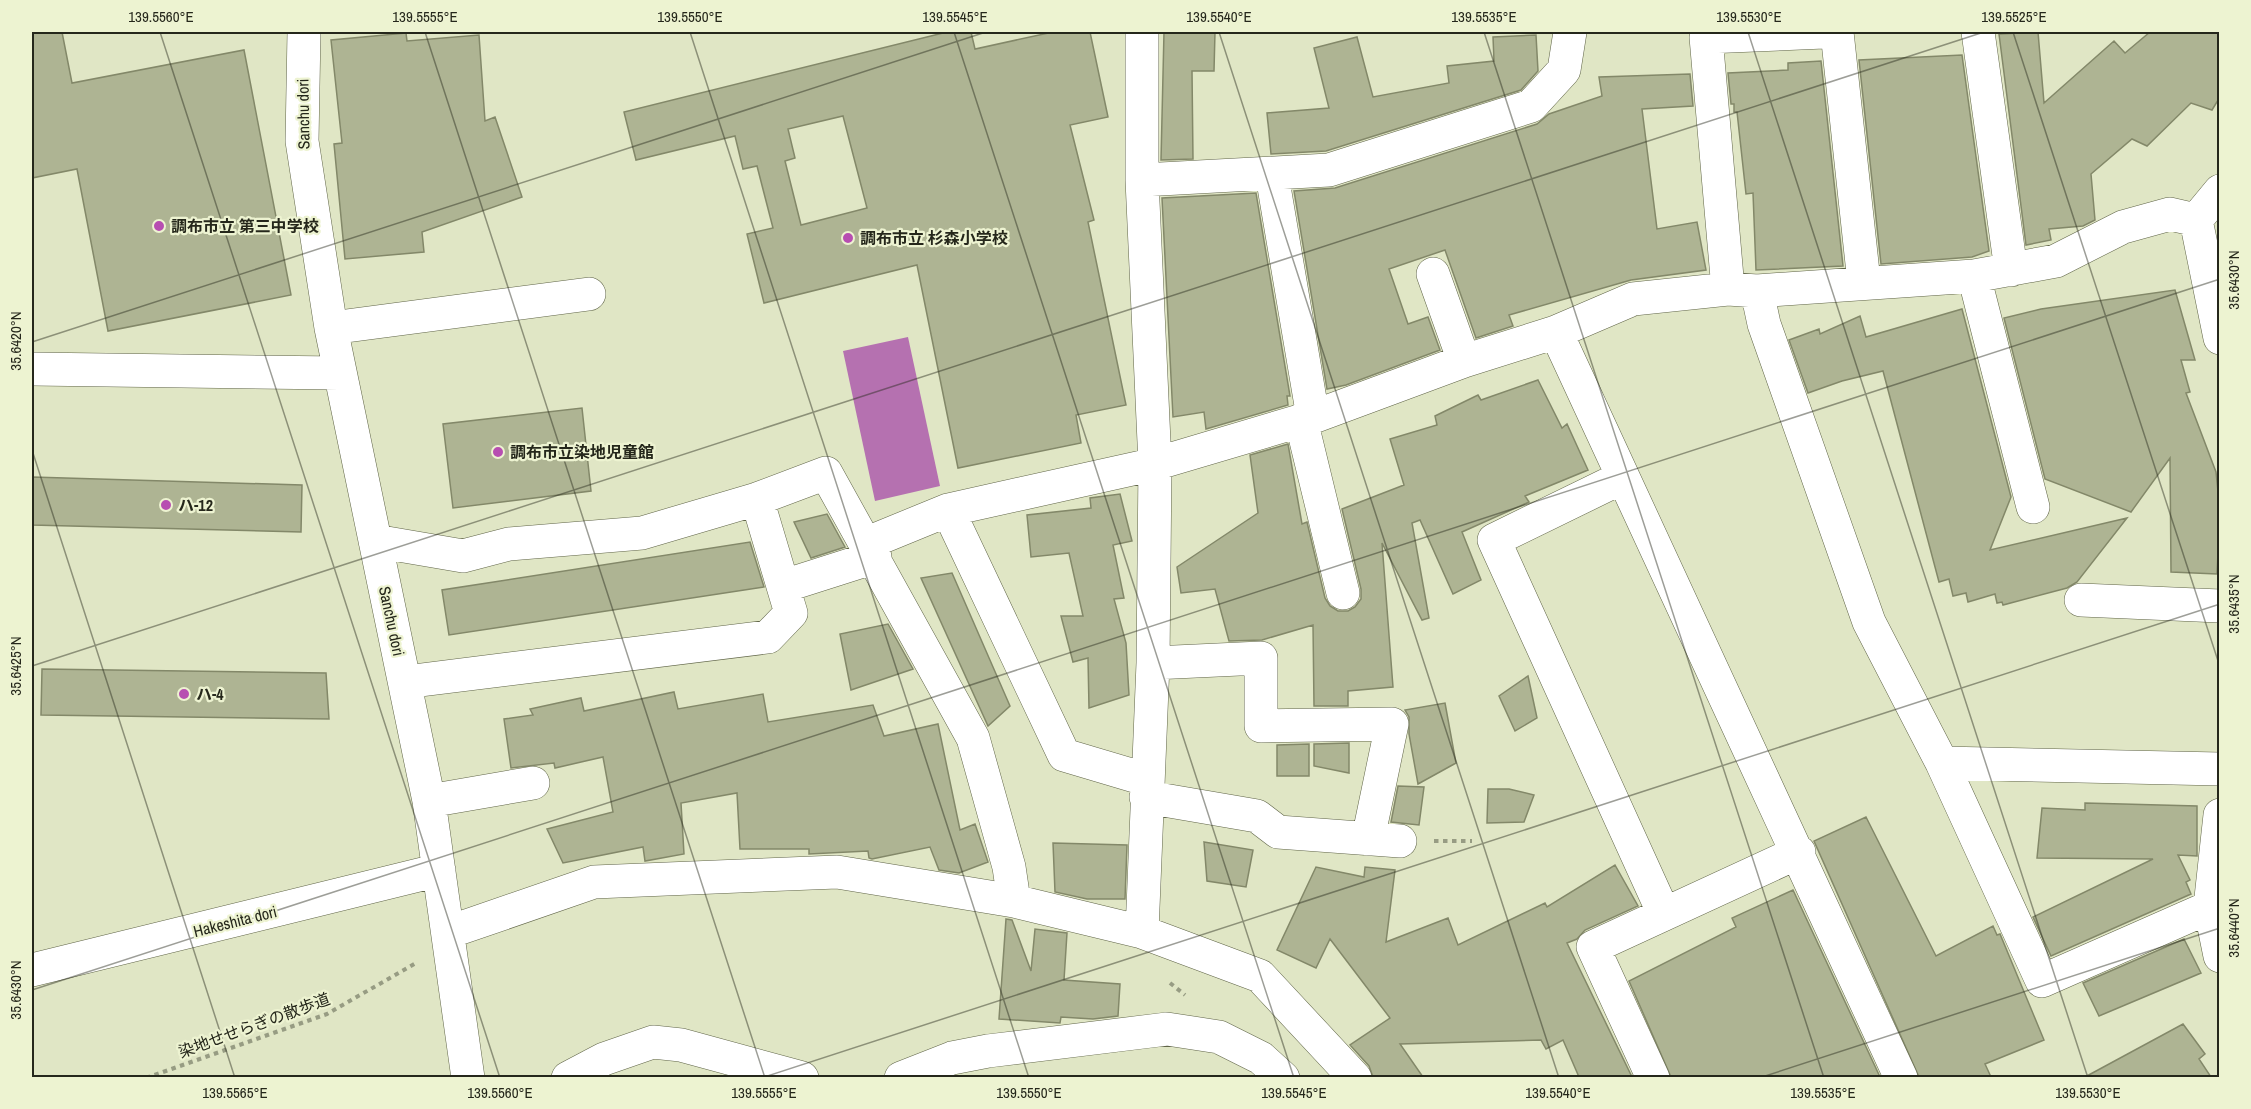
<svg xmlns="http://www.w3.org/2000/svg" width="2251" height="1109" viewBox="0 0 2251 1109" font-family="'Archivo Narrow','Noto Sans JP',sans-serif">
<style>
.water{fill:#b571b0}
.building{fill:#aeb493;stroke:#838869;stroke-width:1.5;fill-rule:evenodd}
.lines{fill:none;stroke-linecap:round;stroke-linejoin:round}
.minor-casing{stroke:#606548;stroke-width:34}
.path{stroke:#979c83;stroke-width:4;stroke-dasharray:4.5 4.5;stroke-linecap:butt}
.minor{stroke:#fff;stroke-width:33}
.ticks{fill:none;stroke:#25271b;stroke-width:1.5;stroke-opacity:0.45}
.poi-dot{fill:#b74eb1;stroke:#edf3d1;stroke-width:2}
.labels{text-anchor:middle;stroke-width:4.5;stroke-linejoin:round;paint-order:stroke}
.street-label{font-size:16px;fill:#25271b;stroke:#edf3d1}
.poi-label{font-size:16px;font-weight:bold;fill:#25271b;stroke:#edf3d1;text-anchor:start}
.neatline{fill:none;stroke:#25271b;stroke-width:2}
.ticks-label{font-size:15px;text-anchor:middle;fill:#25271b}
</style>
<rect width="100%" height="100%" fill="#e0e6c5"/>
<path class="water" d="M 908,337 L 940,486 L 875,501 L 843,351 Z"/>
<path class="building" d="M 32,32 L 62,32 L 72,83 L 244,50 L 291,295 L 108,331 L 77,169 L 32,178 Z
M 947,32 L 971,32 L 975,49 L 1053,32 L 1090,32 L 1108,117 L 1070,125 L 1094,220 L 1088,222 L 1126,405 L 1076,415 L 1081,443 L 958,468 L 917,265 L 764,303 L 747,234 L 773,228 L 757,166 L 743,169 L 735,136 L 636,160 L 624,112 ZM 843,116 L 867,208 L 801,225 L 785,161 L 795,158 L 788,129 Z
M 1164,32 L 1215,32 L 1214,71 L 1192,71 L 1193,159 L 1161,160 Z
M 2038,32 L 2044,103 L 2114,41 L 2125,53 L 2150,32 L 2220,32 L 2220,97 L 2212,110 L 2191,103 L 2147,146 L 2132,139 L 2091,174 L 2095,220 L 2083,226 L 2049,229 L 2051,240 L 2026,245 L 1999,34 Z
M 406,33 L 407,41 L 479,35 L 485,121 L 495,117 L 522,197 L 422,232 L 424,252 L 345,259 L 334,144 L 342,143 L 331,40 Z
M 1536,35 L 1538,71 L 1521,90 L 1326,151 L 1271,154 L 1267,113 L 1329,108 L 1314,48 L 1357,37 L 1373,97 L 1449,83 L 1447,66 L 1494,61 L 1493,37 Z
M 1962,55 L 1989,251 L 1972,257 L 1881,264 L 1859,60 Z
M 1821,61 L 1843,266 L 1756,270 L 1753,193 L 1746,194 L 1737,112 L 1734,112 L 1734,104 L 1731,104 L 1728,73 L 1788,70 L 1788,63 Z
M 1690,74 L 1693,106 L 1642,109 L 1657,229 L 1697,222 L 1706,270 L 1631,280 L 1509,315 L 1513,326 L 1476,338 L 1445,250 L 1389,269 L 1408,324 L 1428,317 L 1440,350 L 1346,385 L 1327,389 L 1294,191 L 1335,188 L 1537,124 L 1549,114 L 1602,96 L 1599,77 Z
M 1256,193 L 1290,396 L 1287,396 L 1288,405 L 1206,429 L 1204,412 L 1173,417 L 1162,198 Z
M 2175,290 L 2195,360 L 2181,360 L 2190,392 L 2186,393 L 2216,472 L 2220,511 L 2217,574 L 2171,572 L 2170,458 L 2131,512 L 2045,479 L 2004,318 L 2041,309 Z
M 1962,309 L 2011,497 L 1990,550 L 2127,518 L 2077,582 L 2067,588 L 2003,605 L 2002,602 L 1997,603 L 1995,594 L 1968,602 L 1966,593 L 1953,596 L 1949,579 L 1939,582 L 1883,371 L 1842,381 L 1808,393 L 1789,340 L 1819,329 L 1820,334 L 1860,316 L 1866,337 Z
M 1538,380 L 1562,428 L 1567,424 L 1588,470 L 1525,496 L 1529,502 L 1462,532 L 1481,580 L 1453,594 L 1420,520 L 1412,523 L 1429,618 L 1422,620 L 1382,543 L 1393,687 L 1348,691 L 1348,706 L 1314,706 L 1313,625 L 1262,640 L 1229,641 L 1215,589 L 1181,593 L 1177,567 L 1258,513 L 1250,455 L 1288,444 L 1302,524 L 1307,522 L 1325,598 L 1330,606 L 1338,611 L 1348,611 L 1355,607 L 1361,599 L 1361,589 L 1342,509 L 1404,485 L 1390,439 L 1437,425 L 1435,416 L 1478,395 L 1481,400 Z
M 582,408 L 591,491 L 453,508 L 443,424 Z
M 32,477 L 302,485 L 301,532 L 32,525 Z
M 1120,494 L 1132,541 L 1113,545 L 1124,598 L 1114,599 L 1126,643 L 1129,695 L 1089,708 L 1088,658 L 1073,662 L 1061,616 L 1083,616 L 1069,553 L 1031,557 L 1027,515 L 1091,508 L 1090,498 Z
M 827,514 L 845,547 L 811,558 L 794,522 Z
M 750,542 L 764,587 L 449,635 L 442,590 Z
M 952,573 L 1010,706 L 988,726 L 921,578 Z
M 888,624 L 913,669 L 851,690 L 840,634 Z
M 42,669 L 326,673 L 329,719 L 41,715 Z
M 1528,676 L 1537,718 L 1515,731 L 1499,696 Z
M 674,692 L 678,709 L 763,694 L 768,722 L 873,705 L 884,736 L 938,724 L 960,830 L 975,824 L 988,862 L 959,873 L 939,870 L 930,847 L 872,859 L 869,858 L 868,851 L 809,854 L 809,849 L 740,849 L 737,793 L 681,803 L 684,854 L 645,861 L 643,847 L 563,863 L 547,829 L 613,812 L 603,757 L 555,768 L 554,763 L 511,768 L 504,719 L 533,715 L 530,709 L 581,698 L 584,711 Z
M 1445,703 L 1456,763 L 1418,784 L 1409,734 L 1409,717 L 1405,710 Z
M 1349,743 L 1349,773 L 1314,766 L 1314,744 Z
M 1309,744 L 1309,776 L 1277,776 L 1277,745 Z
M 1398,786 L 1424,787 L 1419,825 L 1391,822 Z
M 1488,789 L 1509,789 L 1534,795 L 1524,822 L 1487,823 Z
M 2085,803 L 2197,806 L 2197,856 L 2178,855 L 2190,880 L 2186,882 L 2191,894 L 2051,956 L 2033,917 L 2153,859 L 2037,858 L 2042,808 L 2085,810 Z
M 1866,817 L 1936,956 L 1993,926 L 1997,935 L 2000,934 L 2044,1040 L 1985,1064 L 1991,1077 L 1919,1077 L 1814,841 Z
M 1204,842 L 1253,850 L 1246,887 L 1207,881 Z
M 1053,843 L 1127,845 L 1125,899 L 1087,899 L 1055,892 Z
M 1615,865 L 1638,906 L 1585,930 L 1577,939 L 1567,943 L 1632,1077 L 1579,1077 L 1563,1040 L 1546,1049 L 1541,1040 L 1400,1044 L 1423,1077 L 1373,1077 L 1369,1066 L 1350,1045 L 1390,1018 L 1330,939 L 1316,968 L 1277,950 L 1316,867 L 1364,877 L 1365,867 L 1395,870 L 1386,942 L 1448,918 L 1458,945 L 1545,903 L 1547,907 Z
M 1793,890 L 1880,1077 L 1671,1077 L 1629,981 L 1736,927 L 1732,918 Z
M 1006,919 L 1012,920 L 1031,971 L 1035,929 L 1067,933 L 1064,980 L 1120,984 L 1118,1016 L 1093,1019 L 1061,1017 L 1060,1023 L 999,1019 Z
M 2184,939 L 2201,973 L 2099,1016 L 2083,983 Z
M 2183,1024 L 2205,1054 L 2199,1059 L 2211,1077 L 2085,1077 Z"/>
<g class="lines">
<g class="minor-casing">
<path id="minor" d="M 304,32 L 302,141 L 331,328 L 429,801 L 468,1078
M 1837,32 L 1864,282
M 1978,32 L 2011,270
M 1272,175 L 1313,417
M 1142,180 L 1329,170 L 1531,106 L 1564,70 L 1570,32
M 2196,220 L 2220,338
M 1433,274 L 1464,361
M 1974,276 L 2033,507
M 1728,289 L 1706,37 L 1824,32
M 1757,291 L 1764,324 L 1869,622 L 1942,763 L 2042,981 L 2210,907
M 331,328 L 589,294
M 1556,332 L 1901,1078
M 32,369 L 339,373
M 1301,420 L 1343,593
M 1623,477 L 1494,540 L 1664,914
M 948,510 L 1064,755 L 1148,780
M 375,541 L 463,556 L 509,544 L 642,533 L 757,499 L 826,473 L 973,738 L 1009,867 L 1014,901
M 865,544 L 948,510 L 1155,464 L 1313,417 L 1464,361 L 1556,332 L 1633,299 L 1728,289 L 1757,291 L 1974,276 L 2056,261 L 2123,227 L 2170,214 L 2196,220 L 2220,191
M 784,586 L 875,557
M 2081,600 L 2220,606
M 1153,663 L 1261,658 L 1261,726 L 1392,724 L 1368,839
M 405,682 L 768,637 L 791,613 L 757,499
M 1942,763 L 2220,769
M 1146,797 L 1257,816 L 1278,832 L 1400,841
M 429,801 L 533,783
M 2220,815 L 2210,907 L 2220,956
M 449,932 L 594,882 L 837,872 L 1014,901 L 1142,932 L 1260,976 L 1355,1078
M 1142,932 L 1153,663 L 1155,464 L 1142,180 L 1142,32
M 32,970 L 439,870
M 568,1078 L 604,1059 L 653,1042 L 681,1045 L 802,1078
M 901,1078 L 952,1058 L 988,1051 L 1167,1029 L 1219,1037 L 1261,1058 L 1283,1078
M 1653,1078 L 1593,947 L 1799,852"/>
</g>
<path class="path" d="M 1434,841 L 1472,841
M 1170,983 L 1185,995
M 146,1078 L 327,1014 L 416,963"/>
<use href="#minor" class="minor"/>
</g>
<path class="ticks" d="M 160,32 L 500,1078M 425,32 L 765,1078M 690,32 L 1029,1078M 954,32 L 1294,1078M 1219,32 L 1559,1078M 1484,32 L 1824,1078M 1748,32 L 2088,1078M 2013,32 L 2220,667M 32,342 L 986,32M 32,450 L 235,1078M 32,666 L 1984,32M 32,990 L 2220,279M 761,1078 L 2220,604M 1759,1078 L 2220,928"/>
<g class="poi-dot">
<circle cx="159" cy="226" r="6"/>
<circle cx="848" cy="238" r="6"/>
<circle cx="498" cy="452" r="6"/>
<circle cx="166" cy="505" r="6"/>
<circle cx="184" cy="694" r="6"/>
</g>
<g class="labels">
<g class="street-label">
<text transform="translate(303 114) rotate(-91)" y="6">Sanchu dori</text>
<text transform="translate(392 621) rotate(78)" y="6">Sanchu dori</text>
<text transform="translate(235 921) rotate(-14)" y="6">Hakeshita dori</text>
<text transform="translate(254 1025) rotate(-20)" y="6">染地せせらぎの散歩道</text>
</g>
<g class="poi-label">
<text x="171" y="232">調布市立 第三中学校</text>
<text x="860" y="244">調布市立 杉森小学校</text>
<text x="510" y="458">調布市立染地児童館</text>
<text x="178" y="511">ハ-12</text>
<text x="196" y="700">ハ-4</text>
</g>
</g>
<rect width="2251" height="1109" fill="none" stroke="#edf3d1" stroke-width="66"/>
<rect x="33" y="33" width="2185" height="1043" class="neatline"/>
<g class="ticks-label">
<text x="161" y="22">139.5560°E</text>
<text x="425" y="22">139.5555°E</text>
<text x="690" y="22">139.5550°E</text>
<text x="955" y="22">139.5545°E</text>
<text x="1219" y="22">139.5540°E</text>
<text x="1484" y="22">139.5535°E</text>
<text x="1749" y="22">139.5530°E</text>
<text x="2014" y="22">139.5525°E</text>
<text transform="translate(2234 280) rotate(-90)" y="5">35.6430°N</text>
<text transform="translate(16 341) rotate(-90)" y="5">35.6420°N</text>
<text transform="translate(2234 604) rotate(-90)" y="5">35.6435°N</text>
<text transform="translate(16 666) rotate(-90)" y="5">35.6425°N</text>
<text transform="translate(2234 928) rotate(-90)" y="5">35.6440°N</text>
<text transform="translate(16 990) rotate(-90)" y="5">35.6430°N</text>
<text x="235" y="1098">139.5565°E</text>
<text x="500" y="1098">139.5560°E</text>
<text x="764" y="1098">139.5555°E</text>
<text x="1029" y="1098">139.5550°E</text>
<text x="1294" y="1098">139.5545°E</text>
<text x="1558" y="1098">139.5540°E</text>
<text x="1823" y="1098">139.5535°E</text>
<text x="2088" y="1098">139.5530°E</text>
</g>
</svg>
